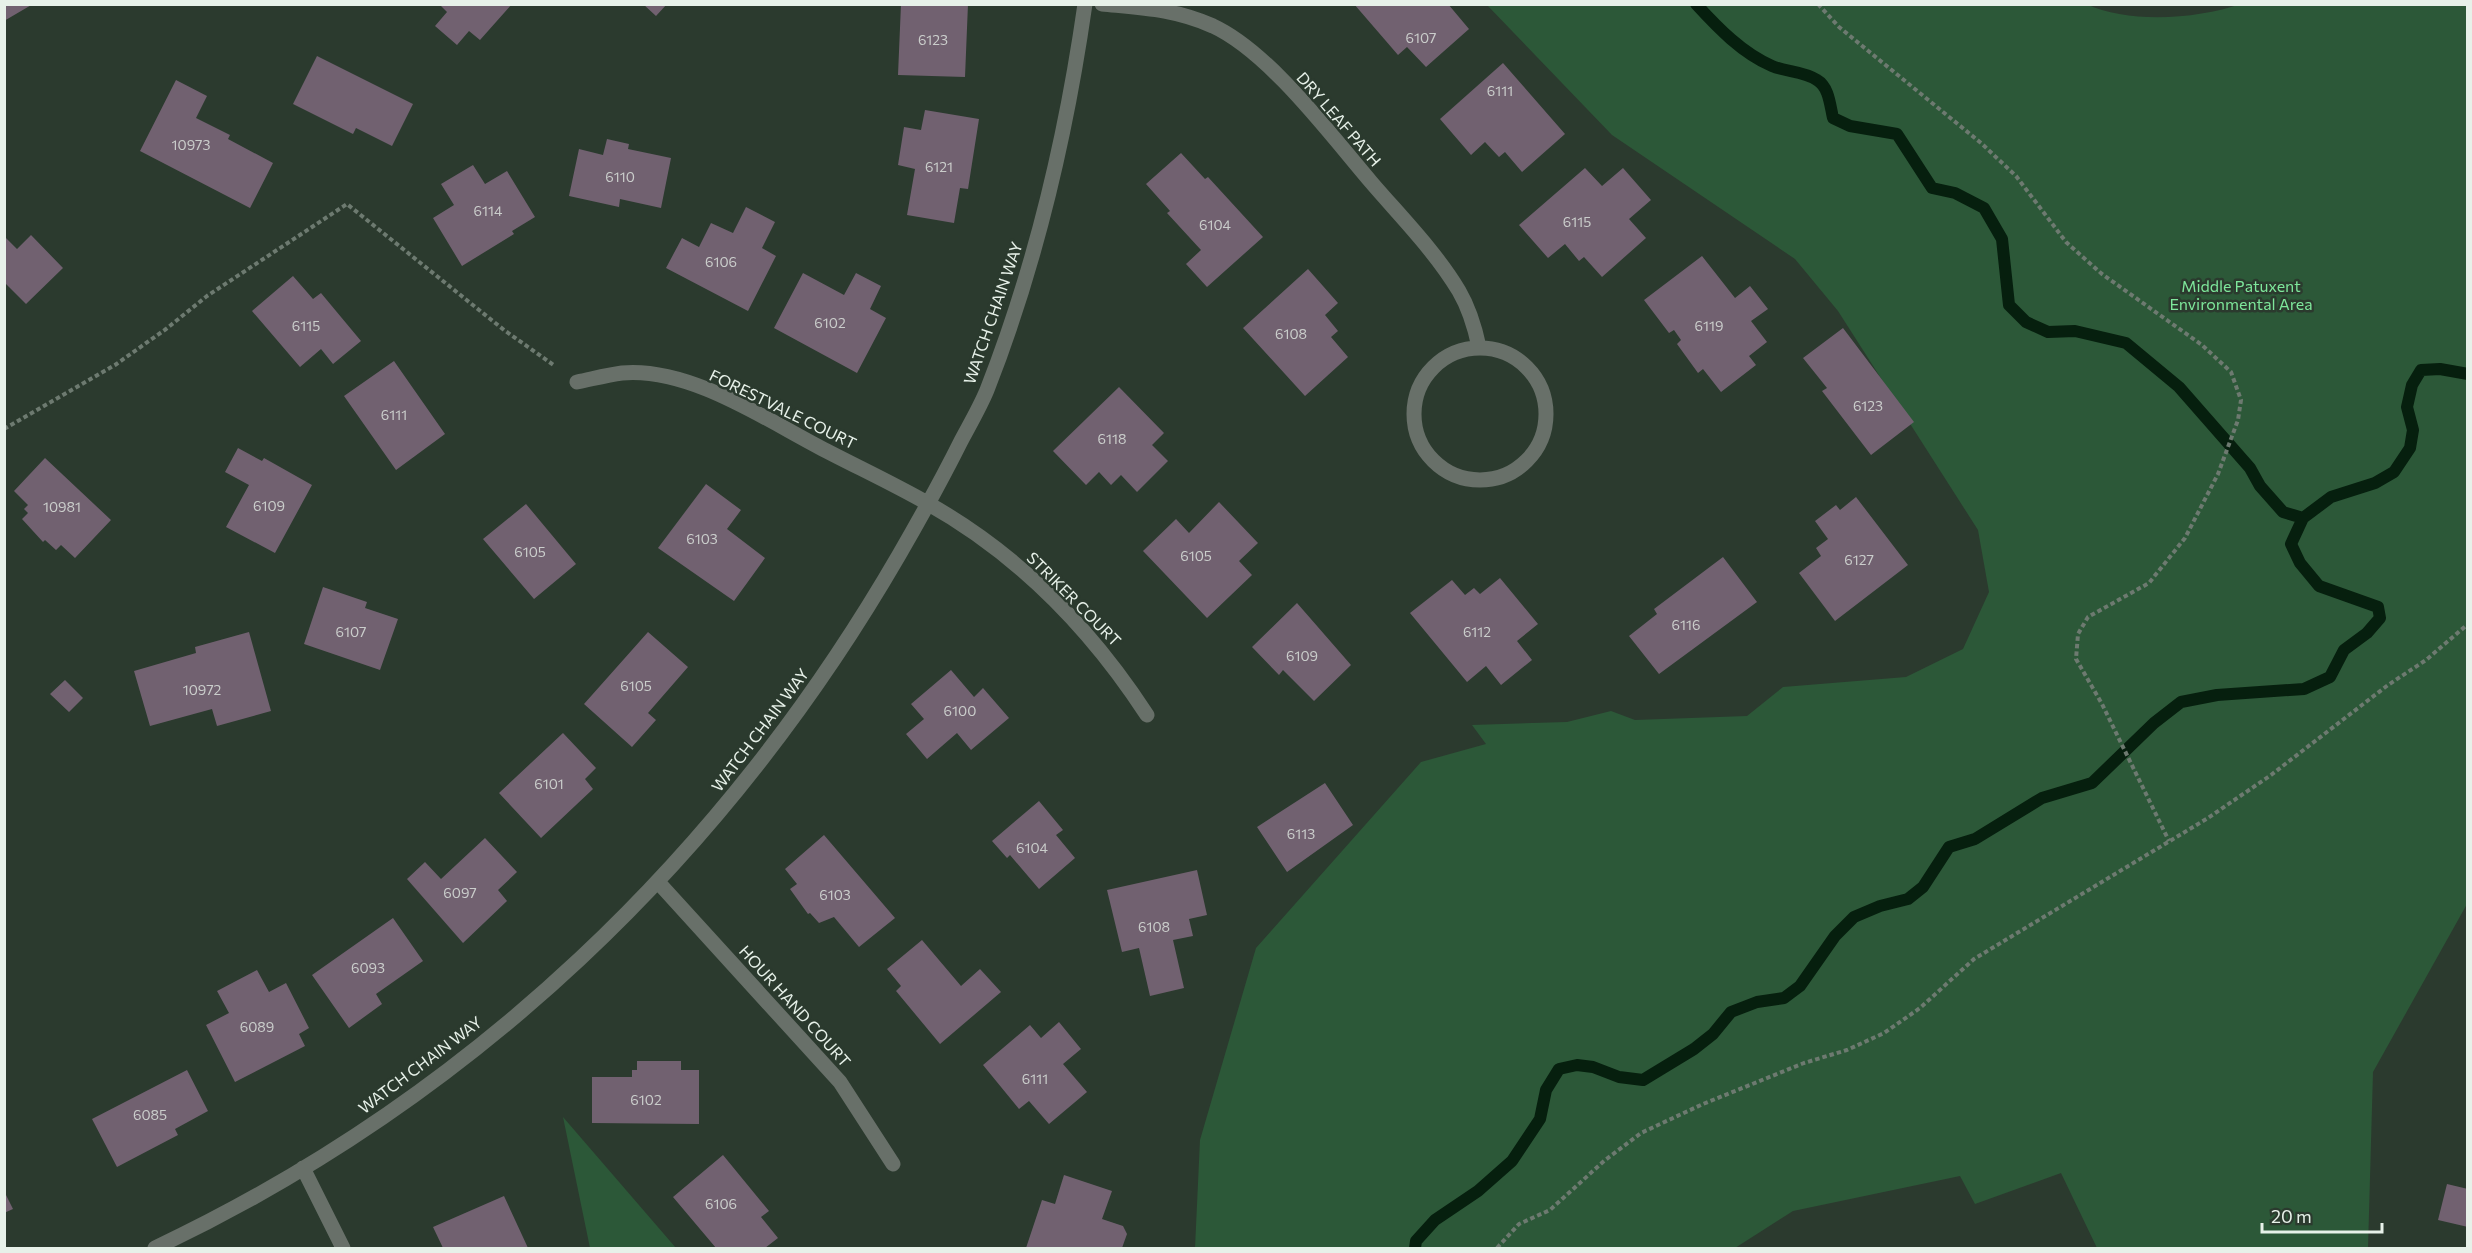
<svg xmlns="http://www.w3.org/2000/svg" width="2472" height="1253" viewBox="0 0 2472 1253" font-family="Commissioner,sans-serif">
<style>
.green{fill:#2c5838}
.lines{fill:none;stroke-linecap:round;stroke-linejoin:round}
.stream{stroke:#061f0e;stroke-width:12}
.building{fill:#716170}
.path{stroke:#6d7a70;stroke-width:4;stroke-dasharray:4.5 3;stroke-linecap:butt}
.street{stroke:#687069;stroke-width:15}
.labels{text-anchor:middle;stroke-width:5;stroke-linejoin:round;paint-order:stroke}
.number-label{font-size:14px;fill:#cacdcb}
.street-label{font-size:16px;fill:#e7f1e9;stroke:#2b3a2e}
.park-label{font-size:16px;fill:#7ee79b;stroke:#2b3a2e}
</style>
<rect width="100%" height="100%" fill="#2b3a2e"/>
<path class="green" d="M 2086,4 C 2129,24 2197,19 2241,4 L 2467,5 L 2467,904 L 2373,1072 L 2368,1248 L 2097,1248 L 2061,1173 L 1975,1204 L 1960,1176 L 1793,1211 L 1735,1248 L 1195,1248 L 1200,1140 L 1256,948 L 1421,762 L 1486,744 L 1472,725 L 1567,722 L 1611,711 L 1635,720 L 1747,716 L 1783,687 L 1906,677 L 1963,649 L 1989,592 L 1978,530 L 1838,311 L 1795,259 L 1612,135 L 1487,5 Z
M 563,1117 L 676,1248 L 590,1248 Z"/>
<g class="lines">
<path class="stream" d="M 1696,4 C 1718,28 1742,53 1772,66 C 1786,72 1804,71 1817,80 C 1829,87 1830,105 1833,118 L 1850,126 L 1897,134 L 1932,188 L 1955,193 L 1984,208 L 2002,239 L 2009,305 L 2026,322 L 2048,332 L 2075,331 L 2126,343 L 2179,387 L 2250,468 L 2260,486 L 2283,512 L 2303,518
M 1415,1248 L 1416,1241 L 1435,1220 L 1478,1191 L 1512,1161 L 1540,1119 L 1546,1090 L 1559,1069 L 1577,1065 L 1593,1067 L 1619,1077 L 1643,1080 L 1694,1049 L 1713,1034 L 1731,1012 L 1757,1002 L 1784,998 L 1800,986 L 1835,936 L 1854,917 L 1880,906 L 1908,899 L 1923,887 L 1949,847 L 1975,839 L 2042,798 L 2092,783 L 2154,723 L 2181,702 L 2217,695 L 2304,689 L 2330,677 L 2344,650 L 2367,633 L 2380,618 L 2378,607 L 2319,586 L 2300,563 L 2291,544 L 2303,518 L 2331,497 L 2375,483 L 2394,472 L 2410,448 L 2413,430 L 2407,407 L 2412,385 L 2421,370 L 2440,369 L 2468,374"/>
</g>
<path class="building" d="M 4,4 L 33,4 L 4,21 Z
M 439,4 L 512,4 L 480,40 L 469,31 L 457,45 L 435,26 L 447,12 Z
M 643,4 L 667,4 L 656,16 Z
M 901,4 L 968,4 L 965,77 L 898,75 Z
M 1354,4 L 1448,4 L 1469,29 L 1426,67 L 1407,47 L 1398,55 Z
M 317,56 L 413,104 L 392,146 L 356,128 L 353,134 L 293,104 Z
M 1503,63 L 1565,134 L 1522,172 L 1505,152 L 1499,157 L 1485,142 L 1471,155 L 1440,119 Z
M 176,80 L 207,96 L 196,118 L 230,135 L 228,139 L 273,163 L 250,208 L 140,151 Z
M 925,110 L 979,119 L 968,189 L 960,188 L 954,223 L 907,215 L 915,169 L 898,165 L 904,127 L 921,130 Z
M 607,139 L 629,144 L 628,149 L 671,158 L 661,208 L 620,199 L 619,207 L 569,196 L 579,149 L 603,155 Z
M 1181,153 L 1205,179 L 1208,177 L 1263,237 L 1207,287 L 1186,264 L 1201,250 L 1167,213 L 1170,211 L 1146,184 Z
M 473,165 L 485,184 L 507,171 L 535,217 L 512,231 L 514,234 L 462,266 L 433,218 L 454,205 L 441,184 Z
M 1585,168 L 1602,186 L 1623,168 L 1651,200 L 1629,219 L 1646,238 L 1602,277 L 1584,257 L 1579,261 L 1565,244 L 1548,258 L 1519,225 Z
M 746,207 L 775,222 L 762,248 L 776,256 L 748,311 L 666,268 L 682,238 L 699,247 L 711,223 L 733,233 Z
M 31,235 L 63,268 L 26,304 L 4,282 L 4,236 L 17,249 Z
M 1702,256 L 1735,298 L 1750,286 L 1768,309 L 1751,321 L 1767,342 L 1749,356 L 1756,365 L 1721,392 L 1703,369 L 1698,373 L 1677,344 L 1681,340 L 1674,330 L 1669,333 L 1644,300 Z
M 1308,269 L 1338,303 L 1325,315 L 1338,331 L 1331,337 L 1348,357 L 1305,396 L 1243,328 Z
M 803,273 L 844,295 L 856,273 L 881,286 L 870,309 L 886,318 L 857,373 L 774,328 Z
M 293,276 L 313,299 L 321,293 L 361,341 L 333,364 L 321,349 L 300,367 L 252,311 Z
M 1843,328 L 1914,422 L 1871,455 L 1822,391 L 1827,388 L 1803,358 Z
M 394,361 L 445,434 L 396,470 L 344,396 Z
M 1119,387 L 1164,433 L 1152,445 L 1168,461 L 1137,492 L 1121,475 L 1111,485 L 1099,472 L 1086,485 L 1053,451 Z
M 238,448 L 262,461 L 264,458 L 312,485 L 275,553 L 226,527 L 249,485 L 225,472 Z
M 45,458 L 111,520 L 75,558 L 61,545 L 56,550 L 45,540 L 43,542 L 22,519 L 28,513 L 24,509 L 28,505 L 14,491 Z
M 706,484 L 741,510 L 727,529 L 765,558 L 734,601 L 658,548 Z
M 1856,497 L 1908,565 L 1835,621 L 1799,573 L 1821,556 L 1816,548 L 1828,539 L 1815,521 L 1836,505 L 1840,510 Z
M 1219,502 L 1258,543 L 1239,561 L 1252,575 L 1207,618 L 1143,551 L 1176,519 L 1189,533 Z
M 526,504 L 576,564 L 534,599 L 483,539 Z
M 1723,557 L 1757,602 L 1659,674 L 1629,636 L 1657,614 L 1654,609 Z
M 1500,578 L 1538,624 L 1517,641 L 1532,660 L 1501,685 L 1486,666 L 1467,682 L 1410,613 L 1452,580 L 1465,595 L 1474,588 L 1480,594 Z
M 323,587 L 367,602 L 365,608 L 398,619 L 380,670 L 304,644 Z
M 1297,603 L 1351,665 L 1314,701 L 1283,670 L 1279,675 L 1252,647 Z
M 249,632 L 271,711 L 217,726 L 212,709 L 150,726 L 134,671 L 196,653 L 195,647 Z
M 648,632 L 688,667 L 648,713 L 656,720 L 632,747 L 584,704 Z
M 951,670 L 974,697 L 983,688 L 1009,718 L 971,750 L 957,733 L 927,759 L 906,734 L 924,719 L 911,704 Z
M 65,680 L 83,698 L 69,712 L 50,694 Z
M 563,733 L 596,768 L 585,779 L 593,789 L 541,838 L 499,793 Z
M 1325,783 L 1353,825 L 1287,872 L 1257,827 Z
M 1039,801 L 1063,830 L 1056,835 L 1075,858 L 1039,889 L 1010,855 L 1007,858 L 992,841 Z
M 824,835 L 895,918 L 859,947 L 834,917 L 819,923 L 810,913 L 808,914 L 790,889 L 797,884 L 785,869 Z
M 485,838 L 517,872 L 498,890 L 507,901 L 463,943 L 407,879 L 425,862 L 441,879 Z
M 1197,870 L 1207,915 L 1189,919 L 1193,936 L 1173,940 L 1184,988 L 1150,996 L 1139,948 L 1122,952 L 1107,890 Z
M 393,918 L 423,961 L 376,994 L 382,1004 L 349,1028 L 312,975 Z
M 922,940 L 961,986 L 980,969 L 1001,992 L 940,1044 L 896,991 L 901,986 L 887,969 Z
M 257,970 L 269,992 L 286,983 L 309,1028 L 299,1034 L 305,1046 L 235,1082 L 206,1025 L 229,1013 L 217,991 Z
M 1059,1022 L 1081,1049 L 1063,1064 L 1087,1092 L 1049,1124 L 1029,1101 L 1019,1109 L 983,1065 L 1030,1025 L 1041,1038 Z
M 637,1061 L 681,1061 L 681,1070 L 699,1070 L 699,1124 L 592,1123 L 592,1077 L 632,1077 L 632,1070 L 637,1070 Z
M 187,1070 L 208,1111 L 175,1129 L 178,1135 L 117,1167 L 92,1119 Z
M 723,1155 L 769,1211 L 761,1217 L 778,1238 L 765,1248 L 716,1248 L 673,1197 Z
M 1064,1175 L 1112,1191 L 1102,1219 L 1123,1226 L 1127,1234 L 1122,1248 L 1026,1248 L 1042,1200 L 1055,1204 Z
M 2447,1184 L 2468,1189 L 2468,1227 L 2438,1220 Z
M 4,1191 L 13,1209 L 4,1213 Z
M 504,1196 L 528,1248 L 443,1248 L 433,1227 Z"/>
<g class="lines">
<path class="path" d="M 1818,4 L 1839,27 L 1981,143 L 2016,176 L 2066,242 L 2102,274 L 2202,345 L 2231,372 L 2241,400 L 2238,420 L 2218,474 L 2185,538 L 2149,583 L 2088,617 L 2078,634 L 2076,659 L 2102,704 L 2169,841
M 4,429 L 115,365 L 166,329 L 207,296 L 347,204 L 504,330 L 555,366
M 1497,1248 L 1519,1224 L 1550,1210 L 1604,1161 L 1641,1133 L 1703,1104 L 1804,1063 L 1847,1050 L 1884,1033 L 1920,1008 L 1974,959 L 2208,818 L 2271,775 L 2388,685 L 2426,660 L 2468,624"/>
<path class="street" d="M 1102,4 C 1143,8 1174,9 1213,26 C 1269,52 1330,134 1371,182 C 1401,217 1435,251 1459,291 C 1469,308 1475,328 1479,347
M1414 414a66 66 0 1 1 132 0a66 66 0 1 1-132 0Z
M 577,382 C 592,379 607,375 622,373 C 688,367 762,417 819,447 C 855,466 892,483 927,503 C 1018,554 1091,629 1147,715
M 658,882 L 840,1082 L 893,1164
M 303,1168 L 343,1248
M 155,1248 C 472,1098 724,857 899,555 C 921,517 942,479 961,441 C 970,424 980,407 987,390 C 1036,265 1066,137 1085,4"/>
</g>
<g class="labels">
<g class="number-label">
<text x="1421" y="43">6107</text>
<text x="933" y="45">6123</text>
<text x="1500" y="96">6111</text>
<text x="191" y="150">10973</text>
<text x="939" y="172">6121</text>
<text x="620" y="182">6110</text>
<text x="488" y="216">6114</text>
<text x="1577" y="227">6115</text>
<text x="1215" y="230">6104</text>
<text x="721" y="267">6106</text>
<text x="830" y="328">6102</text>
<text x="306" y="331">6115</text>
<text x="1709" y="331">6119</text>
<text x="1291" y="339">6108</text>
<text x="1868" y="411">6123</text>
<text x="394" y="420">6111</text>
<text x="1112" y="444">6118</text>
<text x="269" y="511">6109</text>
<text x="62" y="512">10981</text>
<text x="702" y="544">6103</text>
<text x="530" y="557">6105</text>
<text x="1196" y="561">6105</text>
<text x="1859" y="565">6127</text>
<text x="1686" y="630">6116</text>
<text x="351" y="637">6107</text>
<text x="1477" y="637">6112</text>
<text x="1302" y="661">6109</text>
<text x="636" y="691">6105</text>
<text x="202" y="695">10972</text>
<text x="960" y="716">6100</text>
<text x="549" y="789">6101</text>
<text x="1301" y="839">6113</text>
<text x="1032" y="853">6104</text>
<text x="460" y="898">6097</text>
<text x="835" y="900">6103</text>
<text x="1154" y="932">6108</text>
<text x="368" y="973">6093</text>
<text x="257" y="1032">6089</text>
<text x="1035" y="1084">6111</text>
<text x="646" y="1105">6102</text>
<text x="150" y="1120">6085</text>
<text x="721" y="1209">6106</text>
</g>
<g class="street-label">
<text transform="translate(1339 119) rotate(49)" y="6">DRY LEAF PATH</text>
<text transform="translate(993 313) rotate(-71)" y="6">WATCH CHAIN WAY</text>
<text transform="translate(783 409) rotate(26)" y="6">FORESTVALE COURT</text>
<text transform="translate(1074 599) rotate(45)" y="6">STRIKER COURT</text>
<text transform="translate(760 730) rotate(-53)" y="6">WATCH CHAIN WAY</text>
<text transform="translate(795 1006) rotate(48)" y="6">HOUR HAND COURT</text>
<text transform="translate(420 1065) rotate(-37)" y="6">WATCH CHAIN WAY</text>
</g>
<g class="park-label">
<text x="2241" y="292">Middle Patuxent<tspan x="2241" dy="18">Environmental Area</tspan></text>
</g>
</g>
<rect width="2472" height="1253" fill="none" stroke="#e7f1e9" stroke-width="12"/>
<path d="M2262 1223v9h120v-9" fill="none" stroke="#e7f1e9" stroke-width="3"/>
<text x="2271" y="1223" font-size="18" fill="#e7f1e9" stroke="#2b3a2e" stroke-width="4.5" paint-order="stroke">20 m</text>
</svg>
